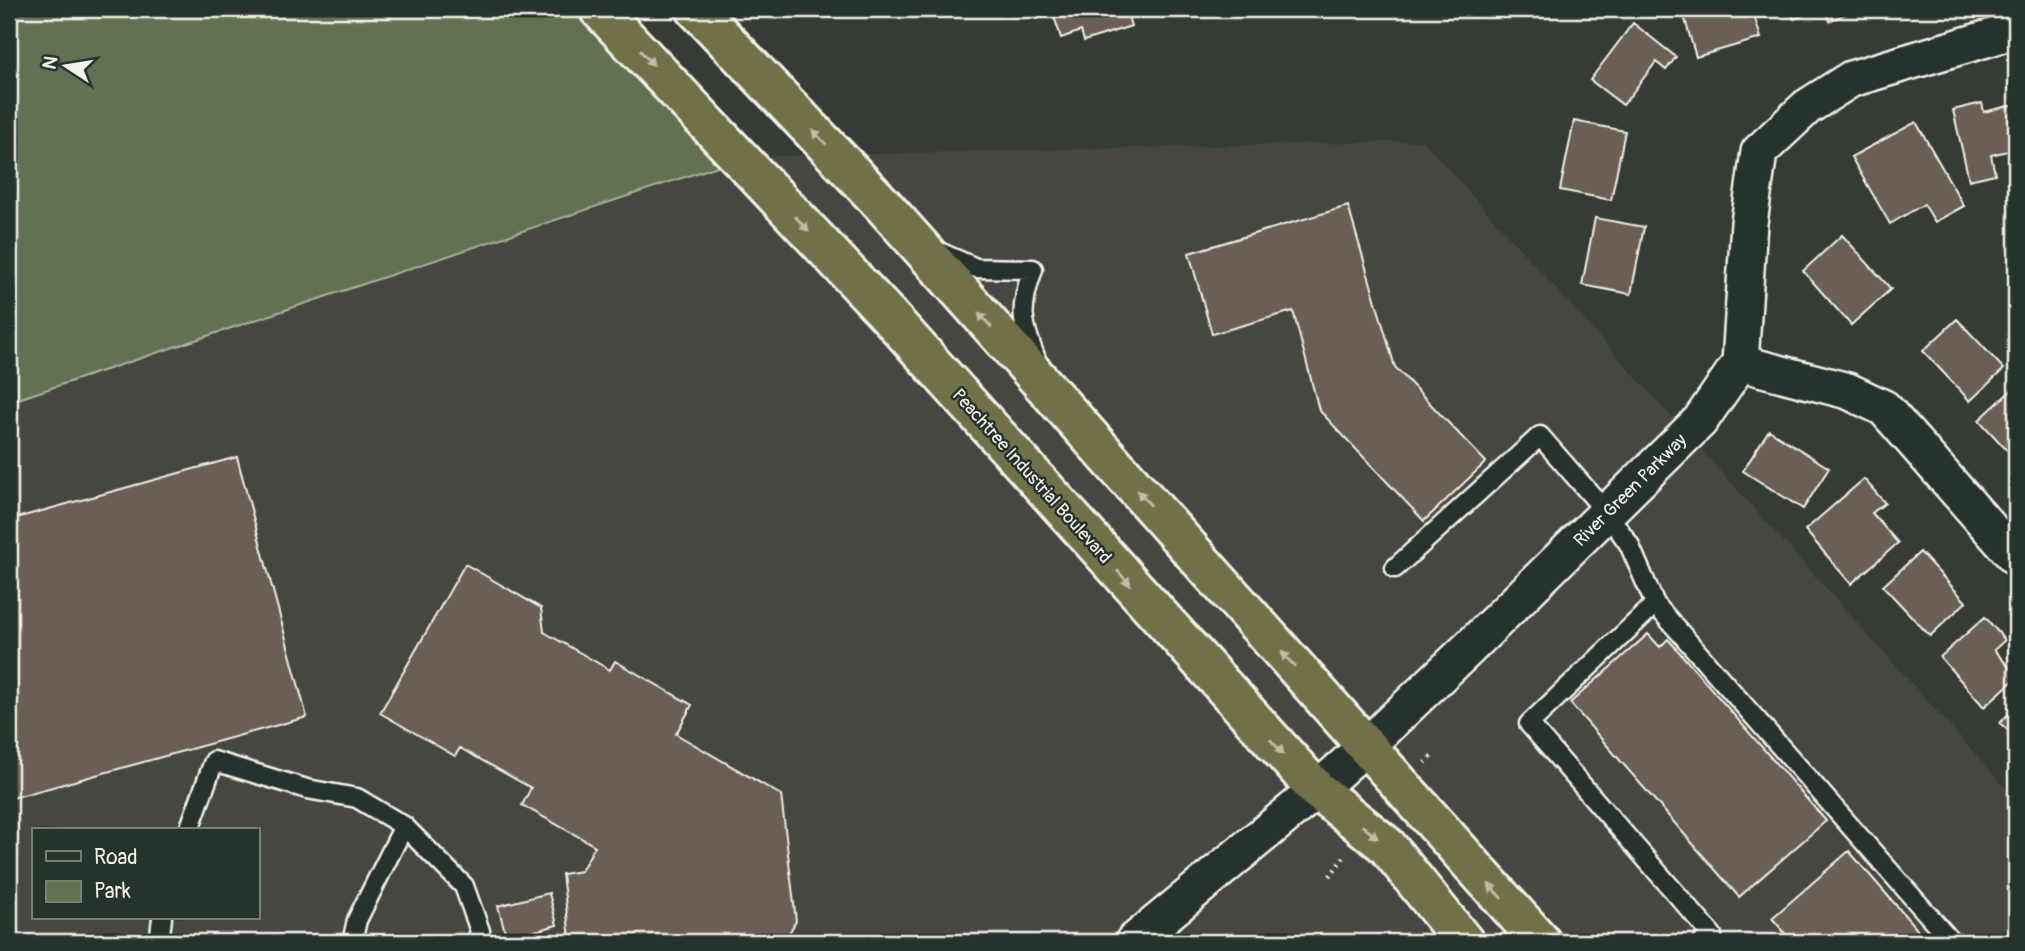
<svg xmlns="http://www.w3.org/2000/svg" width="2025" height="951" viewBox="0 0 2025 951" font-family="Pangolin,sans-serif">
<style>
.built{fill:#44463f;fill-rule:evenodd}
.green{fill:#637152;stroke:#acb19d;stroke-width:2}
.building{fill:#6a5e56;stroke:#f4f1e8;stroke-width:2}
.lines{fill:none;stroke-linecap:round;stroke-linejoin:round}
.service-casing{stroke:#f4f1e8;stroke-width:23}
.minor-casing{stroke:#f4f1e8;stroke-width:40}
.trunk-casing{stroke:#f4f1e8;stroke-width:44}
.path{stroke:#f4f1e8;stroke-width:4.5;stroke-dasharray:2 5;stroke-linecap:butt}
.service{stroke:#26332d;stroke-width:18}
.minor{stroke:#26332d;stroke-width:35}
.trunk{stroke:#71704a;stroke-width:38}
.oneway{fill:#c0bda9}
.labels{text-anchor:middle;stroke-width:5;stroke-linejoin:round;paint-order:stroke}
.street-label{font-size:18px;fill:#f4f1e8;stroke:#26332d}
</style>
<rect width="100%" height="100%" fill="#343c35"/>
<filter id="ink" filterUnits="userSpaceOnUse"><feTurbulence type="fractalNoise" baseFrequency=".0143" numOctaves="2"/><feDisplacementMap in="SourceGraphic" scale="14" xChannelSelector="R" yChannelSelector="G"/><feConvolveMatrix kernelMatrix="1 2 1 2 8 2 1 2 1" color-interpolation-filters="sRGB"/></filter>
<g filter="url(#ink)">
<path class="built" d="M 1423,141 L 2016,799 L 2016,942 L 9,942 L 9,402 L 745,157 ZM 33,830 L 257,830 L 257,918 L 33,918 Z"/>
<path class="green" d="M 9,9 L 630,9 L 745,157 L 9,402 Z"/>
<path class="building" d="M 1032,9 L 1126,9 L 1131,26 L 1084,41 L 1081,31 L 1061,38 L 1053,13 L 1036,19 Z
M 1695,9 L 1752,9 L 1761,38 L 1696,57 L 1683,13 Z
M 1789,9 L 1819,9 L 1794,19 Z
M 1824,9 L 1858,9 L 1829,21 Z
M 1633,23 L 1676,57 L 1666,70 L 1656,62 L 1623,105 L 1590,80 Z
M 1982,103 L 1984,112 L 2016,104 L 2016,149 L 1991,155 L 1995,174 L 1969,180 L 1953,110 Z
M 1574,121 L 1625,131 L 1611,200 L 1560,190 Z
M 1916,122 L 1964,206 L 1935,222 L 1924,204 L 1890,224 L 1851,157 Z
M 1348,206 L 1395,367 L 1486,462 L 1424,521 L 1319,410 L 1293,311 L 1212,334 L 1189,253 Z
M 1595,218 L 1644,227 L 1631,294 L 1582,285 Z
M 1842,235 L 1891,289 L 1851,325 L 1803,271 Z
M 1957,319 L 2004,369 L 1970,401 L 1923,351 Z
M 2016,386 L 2016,460 L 1979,420 Z
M 1769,430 L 1829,468 L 1803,509 L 1743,471 Z
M 237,457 L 307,717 L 9,799 L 9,520 Z
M 1864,479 L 1885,503 L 1872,513 L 1898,543 L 1851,584 L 1805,530 Z
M 1920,552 L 1966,602 L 1930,636 L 1883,586 Z
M 465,564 L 541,608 L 544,632 L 610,670 L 615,661 L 692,705 L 676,734 L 781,795 L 796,921 L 784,942 L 609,942 L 595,934 L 570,938 L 562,874 L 581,871 L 595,846 L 522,805 L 531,788 L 460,748 L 455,756 L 380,713 Z
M 1985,617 L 2005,640 L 1994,650 L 2016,675 L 2016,678 L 1984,707 L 1940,657 Z
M 1648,634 L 1660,647 L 1668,639 L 1826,821 L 1739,897 L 1570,703 Z
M 2016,706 L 2016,738 L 2000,723 Z
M 1849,851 L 1928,942 L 1792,942 L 1772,918 Z
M 549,893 L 557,925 L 507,939 L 498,906 Z"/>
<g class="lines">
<g class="service-casing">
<path id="service" d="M 937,251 L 976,268 L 1033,269 C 1019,309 1021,321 1036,359
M 1395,568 L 1540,436 L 1607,513 L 1629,544 L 1655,604 L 1529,724 L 1712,935 L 1703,942
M 1655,604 L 1952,942
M 189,830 L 214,761 L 307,789 L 357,798 L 404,826 L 464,886 L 480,931 L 477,942
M 159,942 L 162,918
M 352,942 L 357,920 L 404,826"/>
</g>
<g class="minor-casing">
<path id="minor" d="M 1740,363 L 1848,391 L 1884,408 L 2016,558
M 1133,942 L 1317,790 L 1366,746 L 1467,650 L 1700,421 L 1740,363 L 1749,223 L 1759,152 L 1807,107 L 1851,79 L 2016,30"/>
</g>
<g class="trunk-casing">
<path id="trunk" d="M 599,9 L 889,316 L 1317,790 L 1387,846 L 1464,942
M 696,9 L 882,204 L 1541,942"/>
</g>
<path class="path" d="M 1425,763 L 1432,756
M 1330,876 L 1346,854"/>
<use href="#service" class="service"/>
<use href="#minor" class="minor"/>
<use href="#trunk" class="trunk"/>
</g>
<defs><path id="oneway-solid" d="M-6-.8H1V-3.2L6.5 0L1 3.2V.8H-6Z" transform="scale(1.75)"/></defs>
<g class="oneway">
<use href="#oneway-solid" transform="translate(647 58) rotate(47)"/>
<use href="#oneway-solid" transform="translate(819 137) rotate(-134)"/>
<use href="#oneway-solid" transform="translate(802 224) rotate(47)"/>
<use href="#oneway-solid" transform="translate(985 320) rotate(-132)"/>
<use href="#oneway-solid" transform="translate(1144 498) rotate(-132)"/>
<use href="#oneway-solid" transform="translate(1124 578) rotate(48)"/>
<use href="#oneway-solid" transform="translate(1288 659) rotate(-132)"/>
<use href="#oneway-solid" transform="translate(1277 747) rotate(48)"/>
<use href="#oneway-solid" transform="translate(1370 832) rotate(39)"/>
<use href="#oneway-solid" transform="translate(1495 891) rotate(-132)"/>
</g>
</g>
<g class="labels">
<g class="street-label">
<text transform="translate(1032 476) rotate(48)" y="6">Peachtree Industrial Boulevard</text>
<text transform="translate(1630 490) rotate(-45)" y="6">River Green Parkway</text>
</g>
</g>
<rect width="2025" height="951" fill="none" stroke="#26332d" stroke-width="35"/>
<rect x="18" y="18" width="1990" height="916" fill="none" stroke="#f4f1e8" stroke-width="2.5" filter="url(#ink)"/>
<rect x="32" y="828" width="228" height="91" fill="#26332d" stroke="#787f78" stroke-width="2"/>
<rect x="46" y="851" width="35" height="10" fill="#26332d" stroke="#787f78" stroke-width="2"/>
<text x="94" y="864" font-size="21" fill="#f4f1e8">Road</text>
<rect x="46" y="881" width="35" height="21" fill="#637152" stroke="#787f78" stroke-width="2"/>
<text x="94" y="898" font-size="21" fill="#f4f1e8">Park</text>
<g transform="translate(66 66) rotate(282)" stroke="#26332d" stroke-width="5" paint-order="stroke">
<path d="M0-5L12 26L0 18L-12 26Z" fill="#f4f1e8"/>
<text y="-10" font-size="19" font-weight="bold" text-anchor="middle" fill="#f4f1e8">N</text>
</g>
</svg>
